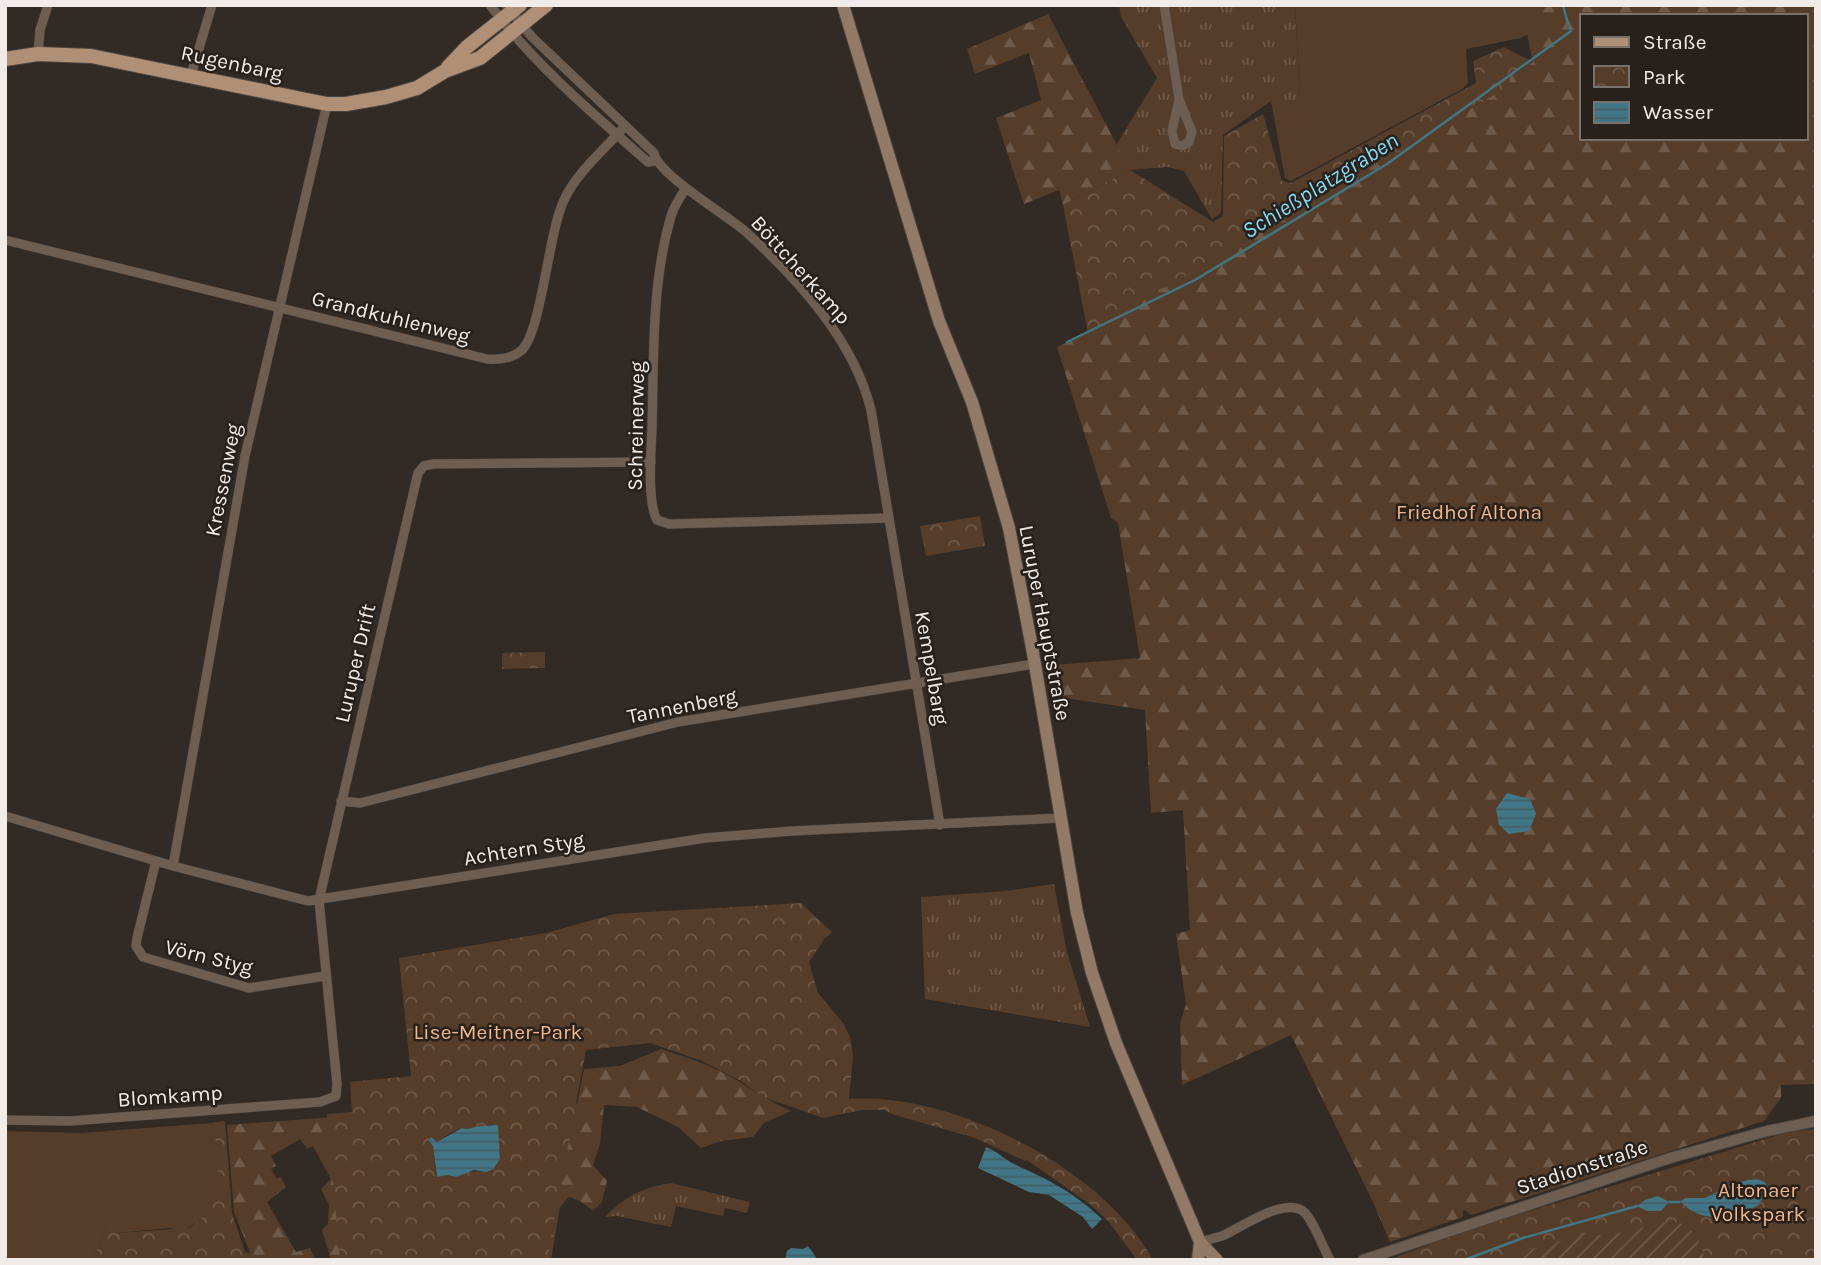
<svg xmlns="http://www.w3.org/2000/svg" width="1821" height="1265" viewBox="0 0 1821 1265" font-family="Karla,sans-serif">
<style>
.grass{fill:url(#grass-tufts)}
.forest{fill:url(#forest-firs);fill-rule:evenodd}
.park{fill:url(#park-crowns);fill-rule:evenodd}
.garden{fill:url(#garden-furrows)}
.pitch{fill:#563d29}
.water{fill:url(#water-rules)}
.lines{fill:none;stroke-linecap:round;stroke-linejoin:round}
.stream{stroke:#417687;stroke-width:2.5}
.minor-casing{stroke:#4c4540;stroke-width:10}
.tertiary-casing{stroke:#4c4540;stroke-width:12}
.secondary-casing{stroke:#4c4540;stroke-width:14}
.primary-casing{stroke:#4c4540;stroke-width:16}
.minor{stroke:#6e5e52;stroke-width:9}
.tertiary{stroke:#6e5e52;stroke-width:10}
.secondary{stroke:#937a66;stroke-width:12}
.primary{stroke:#af8f76;stroke-width:14}
.labels{text-anchor:middle;stroke-width:5;stroke-linejoin:round;paint-order:stroke}
.street-label{font-size:21px;fill:#f1ece9;stroke:#27201b}
.park-label{font-size:21px;fill:#f1b687;stroke:#27201b}
.water-label{font-size:23px;font-style:italic;fill:#82d9f4;stroke:#27201b}
</style>
<defs>
<pattern id="grass-tufts" width="24" height="20" patternUnits="userSpaceOnUse" patternTransform="scale(1.75)"><rect width="24" height="20" fill="#563d29"/><path d="M3 7l-1-3M5 7V3M7 7l1-3M15 17l-1-3M17 17v-4M19 17l1-3" fill="none" stroke="#6f5948"/></pattern>
<pattern id="forest-firs" width="22" height="20" patternUnits="userSpaceOnUse" patternTransform="scale(1.75)"><rect width="22" height="20" fill="#563d29"/><path d="M5 1l3.5 6h-7zM16 11l3.5 6h-7z" fill="#6f5948"/></pattern>
<pattern id="park-crowns" width="20" height="18" patternUnits="userSpaceOnUse" patternTransform="scale(1.75)"><rect width="20" height="18" fill="#563d29"/><path d="M2 6a3 3 0 1 1 6 0M12 15a3 3 0 1 1 6 0" fill="none" stroke="#6f5948"/></pattern>
<pattern id="garden-furrows" width="10" height="10" patternUnits="userSpaceOnUse" patternTransform="scale(1.75)"><rect width="10" height="10" fill="#563d29"/><path d="M-1 1l2-2M0 10L10 0M9 11l2-2" fill="none" stroke="#6f5948"/></pattern>
<pattern id="water-rules" width="6" height="5" patternUnits="userSpaceOnUse" patternTransform="scale(1.75)"><rect width="6" height="5" fill="#417687"/><path d="M0 2.5h6" fill="none" stroke="#445e66"/></pattern>
</defs>
<rect width="100%" height="100%" fill="#312a25"/>
<path class="grass" d="M 1119,5 L 1295,5 L 1300,101 L 1271,101 L 1223,135 L 1221,213 L 1212,219 L 1184,171 L 1168,167 L 1130,170 L 1116,145 L 1157,78 L 1121,17 Z
M 1054,884 L 1067,952 L 1090,1027 L 925,999 L 921,897 L 1005,891 Z
M 671,1183 L 750,1202 L 747,1213 L 725,1208 L 723,1216 L 676,1206 L 671,1227 L 617,1216 L 605,1217 C 626,1196 641,1188 671,1183 Z"/>
<path class="forest" d="M 1521,5 L 1816,5 L 1816,1084 L 1781,1085 L 1781,1098 L 1764,1121 L 1471,1215 L 1465,1210 L 1463,1211 L 1463,1217 L 1390,1242 L 1372,1200 L 1291,1035 L 1182,1085 L 1180,1024 L 1186,1004 L 1176,934 L 1190,930 L 1183,810 L 1151,813 L 1145,710 L 1058,697 L 1054,665 L 1140,658 L 1118,523 L 1111,518 L 1057,347 L 1088,333 L 1533,62 ZM 1581,16 L 1805,16 L 1805,138 L 1581,138 Z
M 1048,14 L 1130,170 L 1063,205 L 1059,190 L 1024,204 L 996,118 L 1041,100 L 1029,53 L 975,74 L 967,49 Z
M 661,1049 C 686,1057 710,1065 733,1078 C 753,1090 770,1102 791,1111 L 764,1123 L 753,1137 L 721,1141 L 701,1148 L 678,1127 L 637,1107 L 604,1105 L 600,1144 L 593,1165 L 607,1181 L 602,1202 L 593,1211 L 580,1201 L 569,1197 L 560,1207 L 551,1260 L 370,1260 L 469,1207 L 546,1104 L 577,1104 L 584,1069 L 620,1066 Z
M 333,1117 L 355,1260 L 331,1260 L 322,1230 L 328,1223 L 329,1205 L 321,1189 L 331,1179 L 313,1146 L 307,1149 L 300,1139 L 271,1156 L 276,1166 L 271,1169 L 277,1179 L 281,1177 L 286,1187 L 267,1202 L 296,1252 L 310,1248 L 316,1260 L 253,1260 L 234,1212 L 227,1125 Z"/>
<path class="park" d="M 1504,47 L 1533,62 L 1511,74 L 1508,87 L 1088,333 L 1063,205 L 1130,170 L 1213,222 L 1223,216 L 1224,136 L 1263,114 L 1282,181 L 1291,183 L 1476,83 L 1473,61 Z
M 980,516 L 985,546 L 926,556 L 920,526 Z
M 545,652 L 545,668 L 502,669 L 502,653 Z
M 801,903 L 832,932 L 825,938 L 809,962 L 818,993 L 843,1023 L 850,1037 L 853,1056 L 849,1099 C 952,1091 1104,1169 1153,1260 L 1137,1260 L 1109,1222 L 1091,1205 L 1027,1160 L 1025,1161 L 975,1138 L 895,1115 L 884,1110 L 862,1110 L 823,1118 L 763,1097 L 741,1081 L 702,1061 L 650,1043 L 586,1050 L 547,1260 L 340,1260 L 327,1114 L 352,1112 L 350,1082 L 411,1076 L 399,958 L 546,933 L 614,914 ZM 496,1124 L 500,1154 L 486,1172 C 469,1169 453,1177 436,1175 L 433,1146 L 450,1133 L 462,1128 L 469,1130 Z
M 225,1121 L 232,1213 L 245,1252 L 275,1260 L 93,1260 L 112,1210 L 114,1211 L 117,1233 L 189,1228 L 201,1219 L 215,1133 L 210,1123 Z
M 1816,1129 L 1816,1260 L 1388,1260 L 1472,1229 L 1752,1143 L 1788,1132 Z"/>
<path class="garden" d="M 1672,1221 C 1694,1225 1700,1240 1705,1260 L 1519,1260 L 1527,1250 L 1588,1233 L 1605,1236 Z"/>
<path class="pitch" d="M 1295,5 L 1529,5 L 1536,31 L 1521,38 L 1466,49 L 1468,83 L 1462,89 L 1291,181 L 1285,178 L 1271,101 L 1300,101 Z
M 210,1123 L 215,1132 L 219,1193 L 201,1219 L 182,1232 L 170,1228 L 116,1233 L 114,1212 L 112,1211 L 93,1260 L 5,1260 L 5,1131 L 81,1133 Z"/>
<path class="water" d="M 1507,793 L 1530,799 L 1536,814 L 1529,831 L 1509,834 L 1499,825 L 1496,809 Z
M 496,1124 L 498,1126 L 500,1159 L 493,1169 L 486,1172 L 474,1170 L 456,1177 L 448,1175 L 437,1177 L 433,1146 L 429,1141 L 431,1137 L 437,1142 L 462,1128 C 470,1130 470,1128 476,1127 C 483,1125 487,1127 496,1124 Z
M 986,1147 C 997,1151 1004,1159 1014,1164 C 1049,1180 1074,1192 1102,1219 L 1092,1229 L 1083,1217 L 1049,1195 L 1029,1192 L 978,1168 Z
M 1748,1180 C 1756,1179 1765,1178 1768,1188 L 1759,1205 C 1739,1214 1714,1223 1692,1211 C 1686,1208 1686,1204 1679,1202 L 1686,1198 L 1705,1198 L 1732,1184 Z
M 1658,1196 L 1669,1202 L 1661,1211 L 1647,1211 L 1637,1206 L 1645,1200 Z
M 808,1246 L 818,1260 L 785,1260 L 787,1251 L 791,1248 L 803,1249 Z"/>
<g class="lines">
<path class="stream" d="M 1563,5 L 1568,24
M 1067,342 L 1195,280 L 1387,164 L 1571,31 L 1570,27
M 1669,1202 L 1679,1202
M 1464,1260 L 1523,1238 L 1637,1206"/>
<g class="minor-casing">
<path id="minor" d="M 490,5 C 534,64 592,113 648,162 L 655,161
M 506,5 L 532,37 L 654,153 C 658,175 727,215 746,232 C 799,280 854,341 871,410 L 940,825
M 1164,5 L 1179,99 L 1192,132 L 1189,142 L 1182,146 L 1175,144 L 1172,131 L 1179,99
M 38,54 L 40,30 L 48,5
M 191,75 L 212,5
M 686,188 C 680,197 674,206 671,216 C 651,285 654,359 652,429 C 651,451 647,502 657,520 L 669,524 L 889,518
M 5,240 L 487,359 C 499,360 512,359 522,350 C 542,329 548,234 564,200 C 577,172 605,149 625,126
M 341,801 L 360,803 L 678,722 L 1034,664
M 5,816 L 173,866 L 308,901 L 705,838 L 792,831 L 1060,818
M 156,861 L 137,938 L 136,946 L 143,957 L 249,988 L 325,976
M 173,866 L 245,456 L 327,104
M 5,1120 L 70,1121 L 320,1102 L 336,1096 L 337,1084 L 319,900 L 418,473 L 424,466 L 433,464 L 651,462
M 1200,1242 C 1207,1240 1215,1238 1222,1236 C 1241,1228 1283,1197 1303,1211 C 1313,1219 1323,1248 1330,1260"/>
</g>
<g class="tertiary-casing">
<path id="tertiary" d="M 1363,1260 L 1670,1158 L 1767,1131 L 1816,1121"/>
</g>
<g class="secondary-casing">
<path id="secondary" d="M 843,5 L 939,321 L 972,402 L 1009,528 L 1033,653 L 1077,913 L 1092,973 L 1116,1043 L 1200,1242 L 1217,1260
M 1198,1260 L 1200,1242"/>
</g>
<g class="primary-casing">
<path id="primary" d="M 5,59 L 38,54 L 91,56 L 302,99 L 327,104 L 346,104 L 386,97 L 417,88 L 445,71 L 480,58 L 546,5
M 448,67 L 467,47 L 520,5"/>
</g>
<use href="#minor" class="minor"/>
<use href="#tertiary" class="tertiary"/>
<use href="#secondary" class="secondary"/>
<use href="#primary" class="primary"/>
</g>
<g class="labels">
<g class="street-label">
<text transform="translate(232 63) rotate(12)" y="7">Rugenbarg</text>
<text transform="translate(801 270) rotate(48)" y="7">Böttcherkamp</text>
<text transform="translate(391 317) rotate(14)" y="7">Grandkuhlenweg</text>
<text transform="translate(636 426) rotate(-89)" y="7">Schreinerweg</text>
<text transform="translate(223 480) rotate(-79)" y="7">Kressenweg</text>
<text transform="translate(1045 623) rotate(79)" y="7">Luruper Hauptstraße</text>
<text transform="translate(355 663) rotate(-77)" y="7">Luruper Drift</text>
<text transform="translate(932 668) rotate(80)" y="7">Kempelbarg</text>
<text transform="translate(682 706) rotate(-11)" y="7">Tannenberg</text>
<text transform="translate(524 849) rotate(-9)" y="7">Achtern Styg</text>
<text transform="translate(209 957) rotate(14)" y="7">Vörn Styg</text>
<text transform="translate(170 1096) rotate(-4)" y="7">Blomkamp</text>
<text transform="translate(1582 1167) rotate(-18)" y="7">Stadionstraße</text>
</g>
<g class="park-label">
<text x="1469" y="519">Friedhof Altona</text>
<text x="498" y="1039">Lise-Meitner-Park</text>
<text x="1758" y="1197">Altonaer<tspan x="1758" dy="24">Volkspark</tspan></text>
</g>
<g class="water-label">
<text transform="translate(1320 185) rotate(-32)" y="8">Schießplatzgraben</text>
</g>
</g>
<rect width="1821" height="1265" fill="none" stroke="#f1ece9" stroke-width="14"/>
<rect x="1580" y="14" width="228" height="126" fill="#27201b" stroke="#78726d" stroke-width="2"/>
<rect x="1594" y="37" width="35" height="10" fill="#af8f76" stroke="#78726d" stroke-width="2"/>
<text x="1643" y="49" font-size="21" fill="#f1ece9">Straße</text>
<rect x="1594" y="66" width="35" height="21" fill="url(#park-crowns)" stroke="#78726d" stroke-width="2"/>
<text x="1643" y="84" font-size="21" fill="#f1ece9">Park</text>
<rect x="1594" y="102" width="35" height="21" fill="url(#water-rules)" stroke="#78726d" stroke-width="2"/>
<text x="1643" y="119" font-size="21" fill="#f1ece9">Wasser</text>
</svg>
